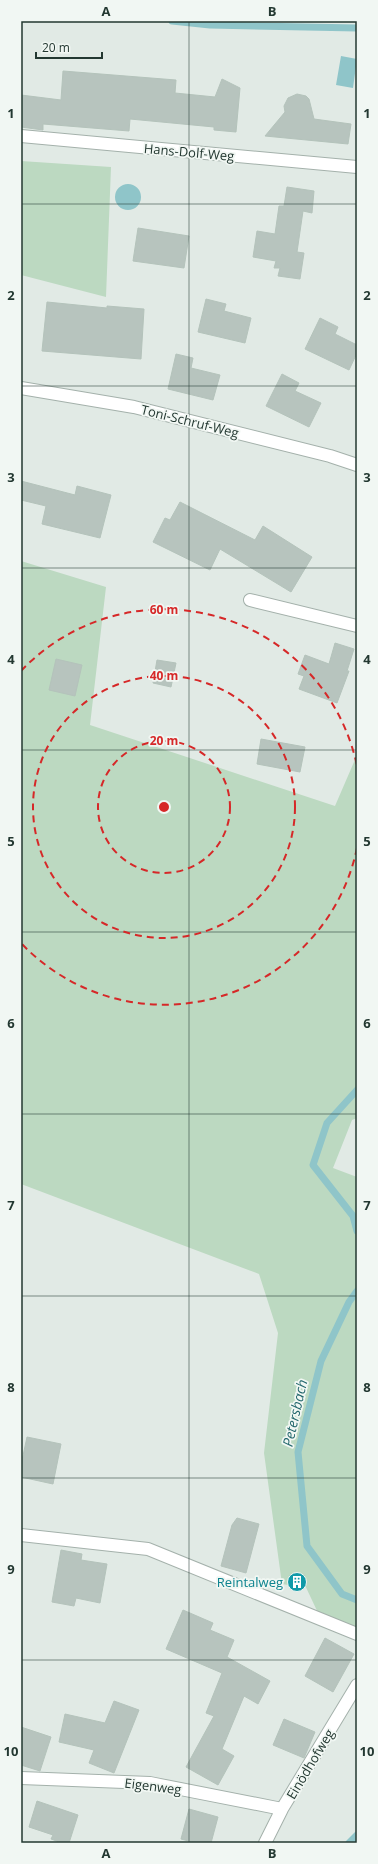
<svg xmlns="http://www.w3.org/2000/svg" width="378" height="1864" viewBox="0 0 378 1864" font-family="'Open Sans',sans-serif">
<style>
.green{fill:#bcd9c1}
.water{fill:#8fc5c9}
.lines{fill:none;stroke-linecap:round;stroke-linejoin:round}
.stream{stroke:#8fc5c9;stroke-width:7}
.building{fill:#b7c4be;stroke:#b4c3bb}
.street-casing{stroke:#a4b1ab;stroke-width:14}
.street{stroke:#fff;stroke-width:12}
.grid{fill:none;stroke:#233831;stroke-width:1;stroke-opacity:0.55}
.ring{fill:none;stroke:#d62828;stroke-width:2;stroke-dasharray:7 5}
.labels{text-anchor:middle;stroke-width:3.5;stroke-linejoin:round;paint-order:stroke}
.street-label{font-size:13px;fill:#233831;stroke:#f1f7f3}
.culture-label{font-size:13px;fill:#0d838f;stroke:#f1f7f3;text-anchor:end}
.water-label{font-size:14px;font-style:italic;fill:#24686d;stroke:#f1f7f3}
.centre{fill:#d62828;stroke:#f1f7f3;stroke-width:2}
.ring-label{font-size:12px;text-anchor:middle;font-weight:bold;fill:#d62828;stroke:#f1f7f3;stroke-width:3.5;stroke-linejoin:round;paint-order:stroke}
.neatline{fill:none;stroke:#233831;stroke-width:1.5}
.grid-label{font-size:13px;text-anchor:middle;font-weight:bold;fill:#233831}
</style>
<rect width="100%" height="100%" fill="#e1eae5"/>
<path class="green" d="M 21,161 L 111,167 L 106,297 L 21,275 Z
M 21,561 L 106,587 L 90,725 L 335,806 L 357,755 L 357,1118 L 352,1120 L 333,1168 L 357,1177 L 357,1628 L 319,1615 L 303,1581 L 294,1577 L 288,1585 L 282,1584 L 264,1453 L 278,1333 L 259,1274 L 21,1184 Z"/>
<path class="water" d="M 341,56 L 357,59 L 353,88 L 336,85 Z
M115 197a13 13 0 1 1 26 0a13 13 0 1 1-26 0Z"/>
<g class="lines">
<path class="stream" d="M 172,21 L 210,25 L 357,28
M 357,1090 L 327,1123 L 313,1165 L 353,1216 L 357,1231
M 357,1291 L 349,1302 L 321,1361 L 298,1452 L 307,1546 L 342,1594 L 357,1600
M 349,1843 L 357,1835"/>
</g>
<path class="building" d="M 63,71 L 176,80 L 175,93 L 215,97 L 222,79 L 240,88 L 236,132 L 214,130 L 214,127 L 130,119 L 129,131 L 43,124 L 43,130 L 21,127 L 21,95 L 61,100 Z
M 297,94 L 306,96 L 309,99 L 314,119 L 351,124 L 348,144 L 265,136 L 285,112 L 284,106 L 288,98 Z
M 287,187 L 314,191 L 312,213 L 303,211 L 297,252 L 304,253 L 300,279 L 278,276 L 280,268 L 274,268 L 276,261 L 253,257 L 257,231 L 275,234 L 279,206 L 284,206 Z
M 138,228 L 189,236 L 184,268 L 133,261 Z
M 206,299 L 226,304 L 224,311 L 251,318 L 245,343 L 198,332 Z
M 47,302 L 107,308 L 107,306 L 144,309 L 141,359 L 42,351 Z
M 320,318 L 338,327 L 335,334 L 357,345 L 357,353 L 349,370 L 305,349 Z
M 176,354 L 193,358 L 191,368 L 220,375 L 213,400 L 168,389 Z
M 282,374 L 299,383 L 295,391 L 321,403 L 309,427 L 266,406 Z
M 21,481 L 75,495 L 77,486 L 111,495 L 100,538 L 42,524 L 46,506 L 21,500 Z
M 180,502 L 255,540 L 263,526 L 312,557 L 291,592 L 220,549 L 210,570 L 153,542 L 165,518 L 170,520 Z
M 335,643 L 354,649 L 347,671 L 349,671 L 337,703 L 299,689 L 304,676 L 298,674 L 305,655 L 329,664 Z
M 56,659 L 82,665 L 75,696 L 49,690 Z
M 157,660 L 176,663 L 171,687 L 153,683 Z
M 261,739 L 305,747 L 300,772 L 257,764 Z
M 27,1437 L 61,1444 L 53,1484 L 21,1477 L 21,1465 Z
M 237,1518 L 259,1524 L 246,1573 L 221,1566 L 232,1525 Z
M 61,1550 L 82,1554 L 81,1560 L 107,1564 L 100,1603 L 76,1598 L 74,1606 L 52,1602 Z
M 183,1610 L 213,1623 L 210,1630 L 234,1640 L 227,1657 L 270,1681 L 258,1704 L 244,1696 L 222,1749 L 234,1756 L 218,1785 L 186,1767 L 214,1716 L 206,1713 L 222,1673 L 166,1649 Z
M 325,1638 L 354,1654 L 333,1692 L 305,1676 Z
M 114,1701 L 139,1710 L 114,1773 L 89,1763 L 94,1750 L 59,1742 L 65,1714 L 105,1723 Z
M 284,1719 L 315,1732 L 304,1758 L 273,1745 Z
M 21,1727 L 51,1737 L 40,1771 L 21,1765 Z
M 37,1801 L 78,1815 L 69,1843 L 62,1843 L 51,1839 L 53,1835 L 29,1827 Z
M 189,1809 L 218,1817 L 211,1843 L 196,1843 L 181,1839 Z"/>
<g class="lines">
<g class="street-casing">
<path id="street" d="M 21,136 L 357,167
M 21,388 L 134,407 L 330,456 L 357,465
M 250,600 L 357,626
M 21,1535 L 148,1549 L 357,1634
M 21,1778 L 150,1783 L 282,1809
M 265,1843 L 282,1809 L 357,1685"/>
</g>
<use href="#street" class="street"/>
</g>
<path class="grid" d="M 189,21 L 189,1843M 21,204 L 357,204M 21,386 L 357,386M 21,568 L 357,568M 21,750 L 357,750M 21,932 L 357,932M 21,1114 L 357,1114M 21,1296 L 357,1296M 21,1478 L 357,1478M 21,1660 L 357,1660"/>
<g class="ring">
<circle cx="164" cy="807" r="66"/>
<circle cx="164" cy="807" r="131"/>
<path d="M357 848A197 197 0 0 1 21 943M21 671A197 197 0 0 1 357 766"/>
</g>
<defs>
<g id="building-disc" transform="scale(1)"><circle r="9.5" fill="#0f9aa8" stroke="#f1f7f3"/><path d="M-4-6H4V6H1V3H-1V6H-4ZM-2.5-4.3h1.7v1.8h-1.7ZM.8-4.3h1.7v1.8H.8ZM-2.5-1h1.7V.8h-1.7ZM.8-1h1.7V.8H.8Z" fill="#fff"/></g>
</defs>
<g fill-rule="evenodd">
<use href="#building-disc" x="297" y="1582"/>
</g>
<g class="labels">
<g class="street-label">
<text transform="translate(189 152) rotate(5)" y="5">Hans-Dolf-Weg</text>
<text transform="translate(190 421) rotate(14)" y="5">Toni-Schruf-Weg</text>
<text transform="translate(310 1764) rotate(-59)" y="5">Einödhofweg</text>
<text transform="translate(153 1786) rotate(7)" y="5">Eigenweg</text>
</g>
<g class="culture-label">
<text x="283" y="1587">Reintalweg</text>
</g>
<g class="water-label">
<text transform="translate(295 1413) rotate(-77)" y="5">Petersbach</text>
</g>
</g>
<circle cx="164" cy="807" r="6" class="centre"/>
<g class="ring-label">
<text x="164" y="614">60 m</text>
<text x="164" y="680">40 m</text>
<text x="164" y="745">20 m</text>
</g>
<rect width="378" height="1864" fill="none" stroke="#f1f7f3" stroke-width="44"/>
<path d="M36 52v6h66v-6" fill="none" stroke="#233831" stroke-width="2"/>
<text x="42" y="52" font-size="12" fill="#233831" stroke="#f1f7f3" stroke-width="3" paint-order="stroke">20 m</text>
<rect x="22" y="22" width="334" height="1820" class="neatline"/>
<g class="grid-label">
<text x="106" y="16">A</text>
<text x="272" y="16">B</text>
<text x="11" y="118">1</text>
<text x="367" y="118">1</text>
<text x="11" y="300">2</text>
<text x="367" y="300">2</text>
<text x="11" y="482">3</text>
<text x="367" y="482">3</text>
<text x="11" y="664">4</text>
<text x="367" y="664">4</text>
<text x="11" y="846">5</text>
<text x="367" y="846">5</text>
<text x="11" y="1028">6</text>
<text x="367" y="1028">6</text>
<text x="11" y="1210">7</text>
<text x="367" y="1210">7</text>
<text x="11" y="1392">8</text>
<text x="367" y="1392">8</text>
<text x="11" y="1574">9</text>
<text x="367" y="1574">9</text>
<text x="11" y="1756">10</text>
<text x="367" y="1756">10</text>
<text x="106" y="1858">A</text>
<text x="272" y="1858">B</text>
</g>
</svg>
